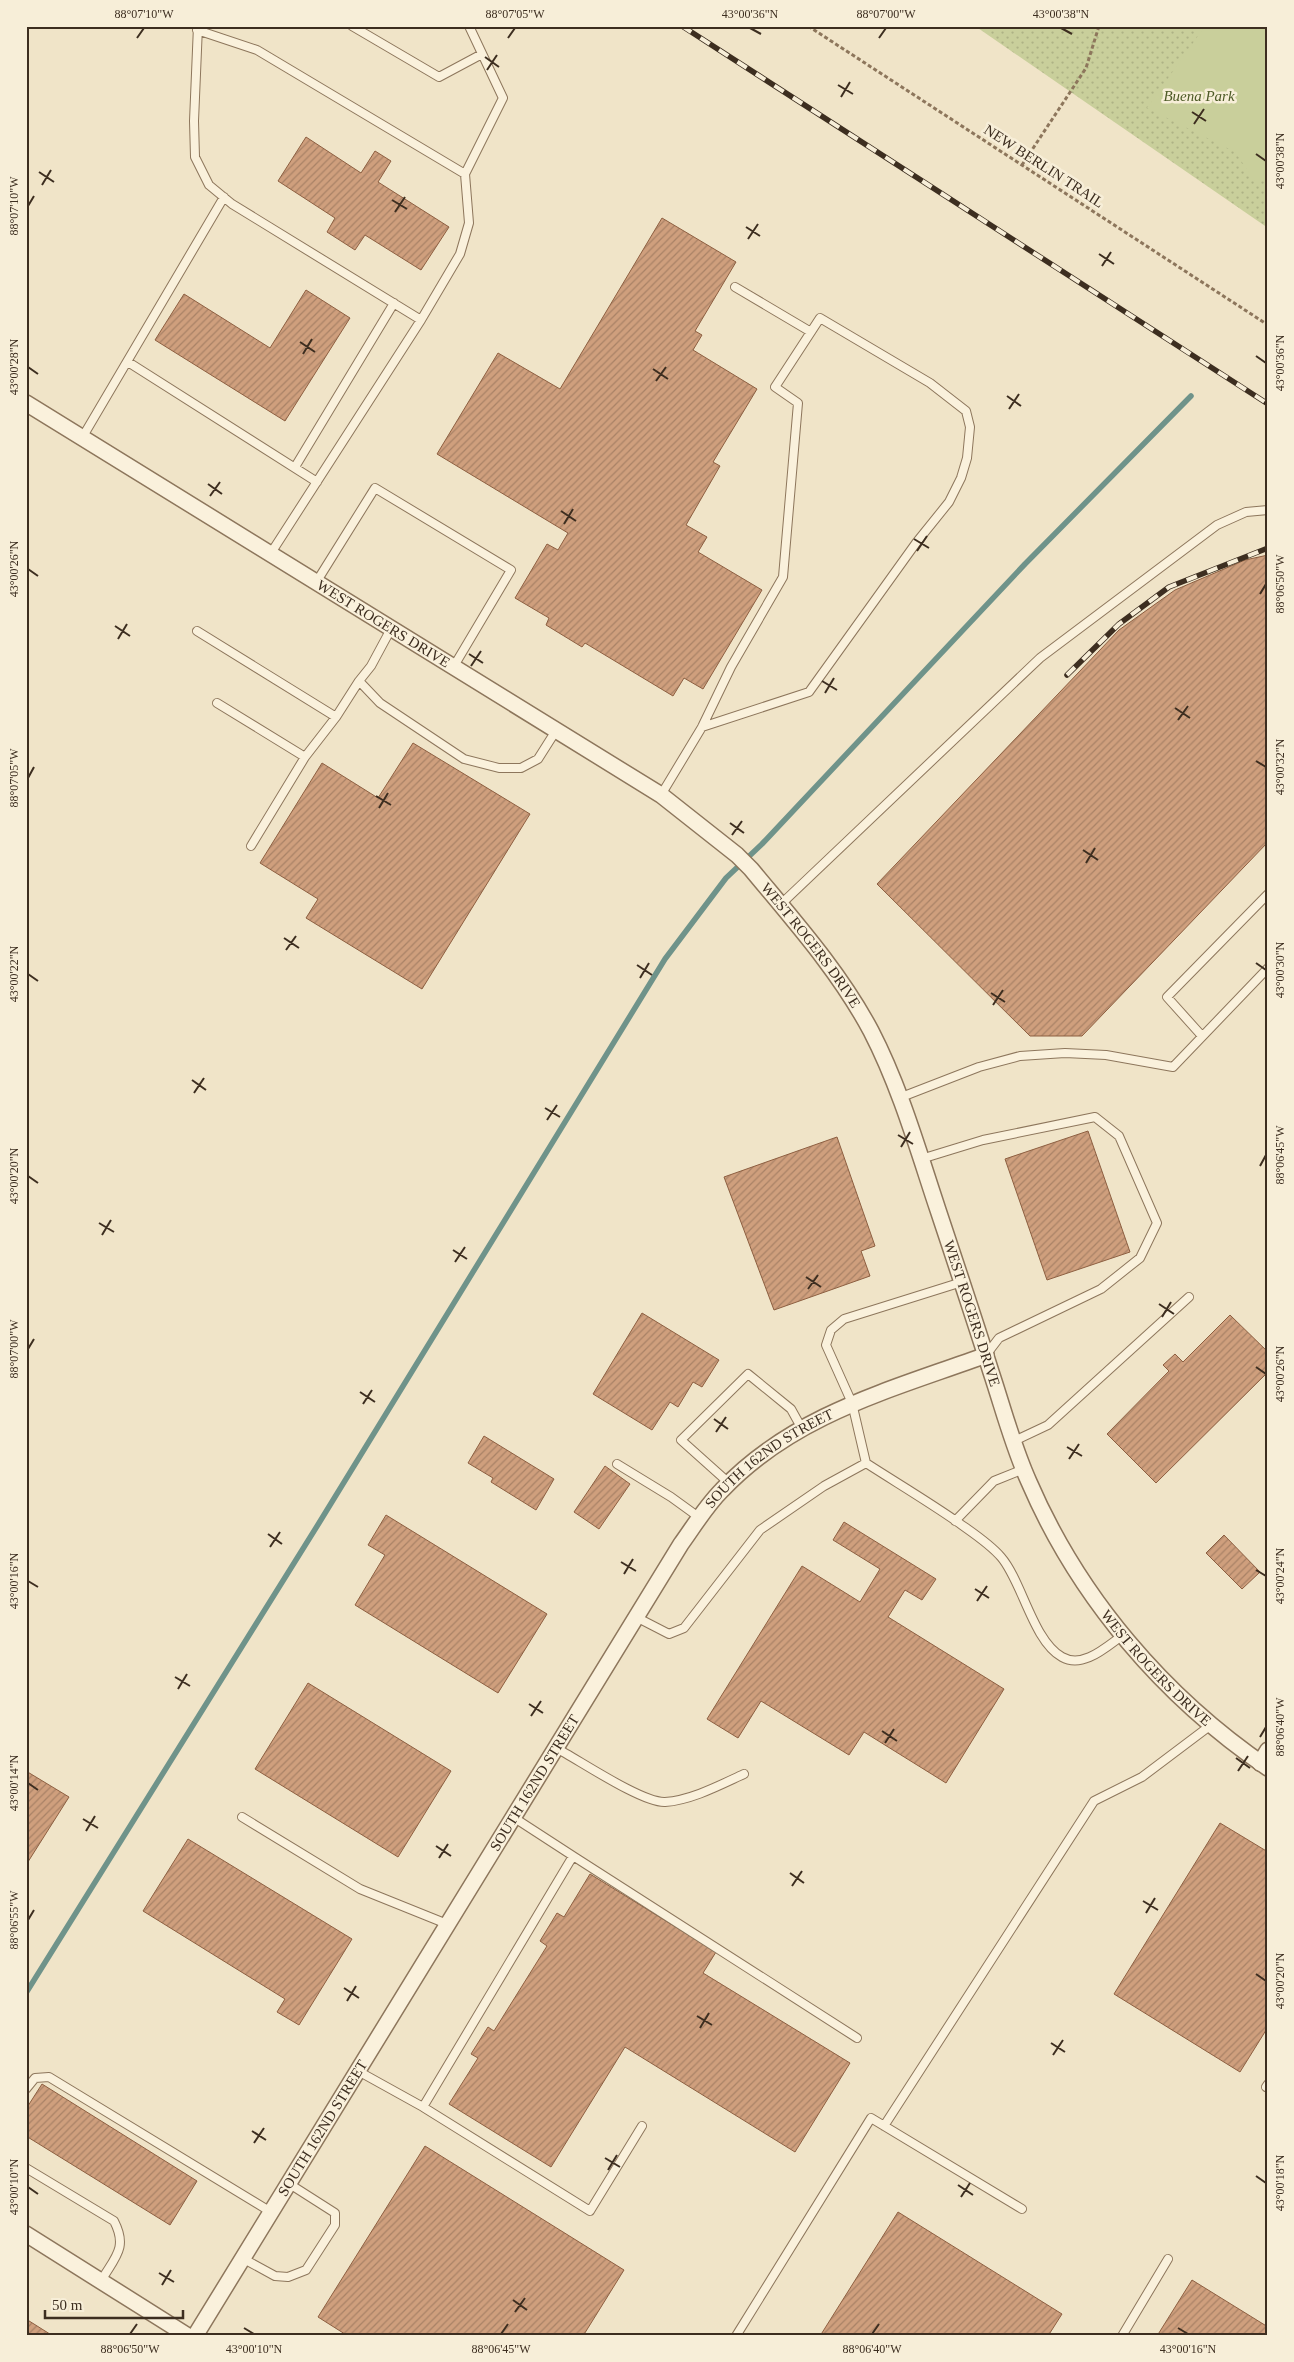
<svg xmlns="http://www.w3.org/2000/svg" width="1294" height="2362" viewBox="0 0 1294 2362" font-family="'Times New Roman',serif">
<style>
.green{fill:url(#green-dots)}
.pitch{fill:#c9cf9b}
.lines{fill:none;stroke-linecap:round;stroke-linejoin:round}
.stream{stroke:#6f938a;stroke-width:5.5}
.building{fill:url(#building-hatch);stroke:#8d5f41}
.service-casing{stroke:#8d765c;stroke-width:10}
.minor-casing{stroke:#8d765c;stroke-width:18}
.path{stroke:#8d765c;stroke-width:3;stroke-dasharray:4 2.5;stroke-linecap:butt}
.service{stroke:#faf1dc;stroke-width:8}
.minor{stroke:#faf1dc;stroke-width:15}
.rail-casing{stroke:#3d2e20;stroke-width:5.5}
.rail{stroke:#f7eed8;stroke-width:4;stroke-dasharray:11;stroke-linecap:butt}
.ticks{fill:none;stroke:#3d2e20;stroke-width:2}
.labels{text-anchor:middle;stroke-width:5;stroke-linejoin:round;paint-order:stroke}
.park-label{font-size:15px;font-style:italic;fill:#4d5a26;stroke:#f7eed8}
.street-label{font-size:15px;fill:#3d2e20;stroke:#f7eed8}
.neatline{fill:none;stroke:#3d2e20;stroke-width:2}
.ticks-label{font-size:12px;text-anchor:middle;fill:#3d2e20}
</style>
<defs>
<pattern id="green-dots" width="8" height="8" patternUnits="userSpaceOnUse" patternTransform="scale(1.25)"><rect width="8" height="8" fill="#c9cf9b"/><path d="M2 2h.1M6 6h.1" fill="none" stroke="#aeb285" stroke-width="1.8" stroke-linecap="round"/></pattern>
<pattern id="building-hatch" width="6" height="6" patternUnits="userSpaceOnUse" patternTransform="scale(1.25)"><rect width="6" height="6" fill="#cf9f7d"/><path d="M-1 1l2-2M0 6l6-6M5 7l2-2" fill="none" stroke="#a98266"/></pattern>
</defs>
<rect width="100%" height="100%" fill="#f0e4c8"/>
<path class="green" d="M 975,26 L 1268,26 L 1268,228 Z"/>
<path class="pitch" d="M 1205,26 L 1268,26 L 1268,181 L 1255,181 L 1235,152 L 1147,108 Z"/>
<g class="lines">
<path class="stream" d="M 26,1993 L 319,1523 L 665,959 L 726,878 L 762,844 L 1025,564 L 1191,396"/>
</g>
<path class="building" d="M 306,137 L 361,173 L 375,151 L 391,161 L 378,182 L 449,227 L 421,270 L 365,235 L 355,250 L 327,232 L 335,218 L 278,181 Z
M 662,218 L 736,262 L 695,331 L 702,335 L 693,350 L 757,389 L 713,462 L 720,466 L 686,525 L 707,537 L 698,552 L 762,590 L 703,689 L 684,678 L 673,696 L 585,643 L 582,647 L 546,625 L 549,618 L 515,598 L 547,544 L 558,550 L 568,533 L 437,454 L 498,353 L 560,389 Z
M 306,290 L 350,318 L 285,421 L 155,340 L 184,294 L 270,348 Z
M 1268,555 L 1268,842 L 1082,1036 L 1030,1036 L 877,884 L 1119,630 L 1175,590 L 1245,560 Z
M 413,743 L 530,814 L 422,989 L 306,918 L 318,899 L 260,863 L 322,763 L 378,798 Z
M 1088,1131 L 1130,1252 L 1047,1280 L 1005,1159 Z
M 837,1137 L 875,1246 L 861,1251 L 870,1276 L 774,1310 L 724,1177 Z
M 642,1313 L 719,1360 L 702,1387 L 693,1382 L 678,1407 L 670,1402 L 652,1430 L 593,1394 Z
M 1230,1315 L 1268,1352 L 1268,1372 L 1156,1483 L 1107,1434 L 1169,1371 L 1163,1365 L 1175,1354 L 1183,1362 Z
M 484,1436 L 554,1479 L 536,1510 L 491,1482 L 493,1478 L 468,1463 Z
M 605,1466 L 630,1484 L 599,1529 L 574,1512 Z
M 386,1515 L 547,1614 L 498,1693 L 355,1605 L 385,1555 L 368,1545 Z
M 844,1522 L 936,1579 L 922,1600 L 905,1590 L 888,1617 L 1004,1689 L 946,1783 L 864,1732 L 849,1755 L 761,1701 L 738,1738 L 707,1719 L 802,1566 L 860,1602 L 880,1569 L 833,1540 Z
M 1224,1535 L 1260,1572 L 1242,1589 L 1206,1553 Z
M 308,1683 L 451,1771 L 398,1857 L 255,1769 Z
M 26,1771 L 69,1797 L 26,1865 Z
M 1220,1823 L 1268,1852 L 1268,2027 L 1240,2072 L 1114,1994 Z
M 188,1839 L 352,1939 L 299,2025 L 277,2012 L 285,1999 L 143,1911 Z
M 590,1874 L 716,1952 L 703,1973 L 850,2063 L 795,2152 L 625,2047 L 551,2167 L 449,2104 L 478,2058 L 471,2054 L 488,2027 L 494,2031 L 547,1946 L 540,1941 L 557,1913 L 564,1917 Z
M 42,2084 L 197,2181 L 170,2225 L 26,2136 L 26,2109 Z
M 425,2146 L 624,2270 L 583,2336 L 348,2336 L 318,2317 Z
M 898,2212 L 1062,2314 L 1048,2336 L 820,2336 Z
M 1192,2280 L 1268,2327 L 1268,2336 L 1157,2336 Z
M 26,2319 L 53,2336 L 26,2336 Z"/>
<g class="lines">
<g class="service-casing">
<path id="service" d="M 198,26 L 194,121 L 195,157 L 209,185 L 232,204 L 421,320
M 352,26 L 439,77 L 482,54
M 197,30 L 257,50 L 465,174
M 735,287 L 811,332
M 128,362 L 317,482
M 82,438 L 224,197
M 295,467 L 394,303
M 271,553 L 421,320 L 460,254 L 469,223 L 465,174 L 503,98 L 469,26
M 317,581 L 375,488 L 511,570 L 454,666
M 197,631 L 336,717
M 359,681 L 380,703 L 464,759 L 499,768 L 521,768 L 538,759 L 557,729
M 217,703 L 305,757
M 661,795 L 702,727 L 731,667 L 783,577 L 798,403 L 775,387 L 820,318 L 930,383 L 966,411 L 970,427 L 967,458 L 961,478 L 949,502 L 916,543 L 809,692 L 702,727
M 251,846 L 305,757 L 336,717 L 359,681 L 371,666 L 392,627
M 780,905 L 1040,658 L 1217,525 L 1246,512 L 1268,510
M 1202,1036 L 1167,997 L 1268,894
M 899,1098 L 979,1067 L 1020,1056 L 1065,1053 L 1106,1055 L 1173,1067 L 1268,968
M 921,1159 L 983,1140 L 1095,1117 L 1119,1136 L 1157,1223 L 1140,1258 L 1101,1289 L 999,1338 L 986,1355
M 1014,1441 L 1048,1425 L 1189,1297
M 866,1463 L 852,1403 L 826,1345 L 831,1330 L 844,1319 L 962,1282
M 617,1464 L 671,1497 L 700,1518
M 729,1483 L 681,1440 L 748,1374 L 791,1409 L 801,1427
M 955,1521 L 994,1481 L 1024,1469
M 636,1617 L 669,1634 L 684,1628 L 760,1530 L 824,1486 L 866,1463 C 897,1483 929,1502 959,1523 C 973,1533 990,1544 1001,1557 C 1022,1581 1033,1641 1062,1657 C 1083,1669 1106,1647 1123,1635
M 556,1748 C 579,1760 642,1803 665,1802 C 692,1800 720,1785 744,1774
M 242,1817 L 360,1889 L 447,1924
M 573,1856 L 857,2038
M 358,2071 L 423,2107 L 590,2211 L 642,2126
M 1266,2087 L 1268,2084
M 26,2089 L 35,2078 L 49,2077 L 271,2212
M 423,2107 L 573,1856 L 513,1817
M 884,2126 L 1094,1801 L 1142,1777 L 1211,1725
M 26,2168 L 114,2221 C 128,2248 115,2257 101,2281
M 242,2258 L 275,2276 L 288,2277 L 306,2270 L 335,2225 L 335,2213 L 288,2183
M 736,2336 L 871,2118 L 1022,2209
M 1122,2336 L 1168,2259"/>
</g>
<g class="minor-casing">
<g id="minor">
<path id="s1" d="M 26,403 L 661,795 L 737,855 L 751,869 C 794,921 839,971 871,1031 C 900,1087 918,1150 938,1210 C 956,1264 974,1318 991,1372 C 1003,1408 1013,1447 1029,1482 C 1079,1598 1164,1697 1268,1768"/>
<path d="M 1260,1763 L 1268,1750"/>
<path d="M 26,2234 L 188,2336"/>
<path id="s2" d="M 195,2336 L 681,1544 C 694,1526 706,1506 722,1490 C 794,1414 891,1390 986,1355"/>
</g>
</g>
<path class="path" d="M 808,26 L 1268,325
M 1022,165 L 1086,68 L 1099,26"/>
<use href="#service" class="service"/>
<use href="#minor" class="minor"/>
<g class="rail-casing">
<path id="rail" d="M 682,26 L 1268,404
M 1067,675 L 1119,624 L 1169,587 L 1268,548"/>
</g>
<use href="#rail" class="rail"/>
</g>
<path class="ticks" d="M 750,28 L 761,34M 1061,28 L 1072,34M 137,38 L 144,28M 508,38 L 515,28M 879,38 L 886,28M 485,57 L 499,67M 487,70 L 497,55M 838,85 L 853,94M 841,97 L 850,82M 1192,112 L 1206,121M 1194,124 L 1204,109M 1256,154 L 1266,161M 39,172 L 54,182M 42,185 L 51,170M 392,200 L 407,209M 28,206 L 34,196M 395,212 L 405,197M 746,227 L 760,236M 748,239 L 758,224M 1099,254 L 1114,264M 1102,266 L 1111,252M 300,342 L 315,352M 303,354 L 312,339M 1256,356 L 1266,363M 28,367 L 38,374M 653,369 L 668,379M 656,381 L 666,367M 1007,396 L 1021,406M 1009,409 L 1019,394M 208,484 L 222,494M 210,496 L 220,482M 561,511 L 576,521M 564,524 L 573,509M 914,539 L 929,548M 917,551 L 927,536M 28,569 L 38,576M 1260,594 L 1266,584M 115,626 L 130,636M 118,639 L 127,624M 469,654 L 483,663M 471,666 L 481,651M 822,681 L 837,690M 825,693 L 834,678M 1175,708 L 1190,718M 1178,720 L 1188,706M 1256,761 L 1266,767M 28,778 L 34,767M 376,796 L 391,805M 379,808 L 388,793M 730,823 L 744,833M 732,835 L 742,821M 1083,850 L 1098,860M 1086,863 L 1095,848M 284,938 L 299,948M 286,950 L 296,936M 1256,963 L 1266,970M 637,965 L 652,975M 28,974 L 38,981M 640,978 L 649,963M 991,993 L 1005,1002M 993,1005 L 1003,990M 192,1080 L 206,1090M 194,1093 L 204,1078M 545,1108 L 560,1117M 547,1120 L 557,1105M 898,1135 L 913,1144M 901,1147 L 910,1132M 1260,1166 L 1266,1155M 28,1176 L 38,1183M 99,1223 L 114,1232M 102,1235 L 111,1220M 453,1250 L 467,1259M 455,1262 L 465,1247M 806,1277 L 821,1287M 808,1289 L 818,1275M 1159,1304 L 1174,1314M 1162,1317 L 1171,1302M 28,1349 L 34,1339M 1256,1367 L 1266,1374M 360,1392 L 375,1402M 363,1404 L 372,1390M 714,1419 L 728,1429M 716,1432 L 726,1417M 1067,1447 L 1082,1456M 1069,1459 L 1079,1444M 268,1534 L 282,1544M 270,1547 L 280,1532M 621,1562 L 636,1571M 1256,1570 L 1266,1576M 624,1574 L 633,1559M 28,1581 L 38,1587M 975,1589 L 989,1598M 977,1601 L 987,1586M 175,1677 L 190,1686M 178,1689 L 187,1674M 529,1704 L 543,1713M 531,1716 L 541,1701M 882,1731 L 897,1741M 1260,1737 L 1266,1727M 885,1743 L 894,1729M 1236,1758 L 1250,1768M 1238,1771 L 1248,1756M 28,1783 L 38,1790M 83,1819 L 98,1828M 86,1831 L 95,1816M 436,1846 L 451,1856M 439,1858 L 448,1844M 790,1873 L 804,1883M 792,1886 L 802,1871M 1143,1901 L 1158,1910M 1146,1913 L 1155,1898M 28,1920 L 34,1910M 1256,1974 L 1266,1981M 344,1988 L 359,1998M 347,2001 L 356,1986M 697,2016 L 712,2025M 700,2028 L 709,2013M 1051,2043 L 1065,2052M 1053,2055 L 1063,2040M 252,2131 L 266,2140M 254,2143 L 264,2128M 605,2158 L 620,2167M 608,2170 L 617,2155M 1256,2176 L 1266,2183M 958,2185 L 973,2195M 28,2187 L 38,2194M 961,2197 L 970,2183M 159,2273 L 174,2282M 162,2285 L 171,2270M 513,2300 L 527,2310M 515,2312 L 525,2298M 244,2328 L 254,2334M 1178,2328 L 1188,2334M 130,2334 L 137,2324M 501,2334 L 508,2324M 872,2334 L 879,2324"/>
<g class="labels">
<g class="park-label">
<text x="1199" y="101">Buena Park</text>
</g>
<g class="street-label">
<text transform="translate(1044 166) rotate(33)" y="5">NEW BERLIN TRAIL</text>
<text dy="5" stroke="none"><textPath href="#s1" startOffset="420">WEST ROGERS DRIVE</textPath></text>
<text dy="5" stroke="none"><textPath href="#s1" startOffset="960">WEST ROGERS DRIVE</textPath></text>
<text dy="5" stroke="none"><textPath href="#s1" startOffset="1365">WEST ROGERS DRIVE</textPath></text>
<text dy="5" stroke="none"><textPath href="#s2" startOffset="1054">SOUTH 162ND STREET</textPath></text>
<text dy="5" stroke="none"><textPath href="#s1" startOffset="1770">WEST ROGERS DRIVE</textPath></text>
<text dy="5" stroke="none"><textPath href="#s2" startOffset="649">SOUTH 162ND STREET</textPath></text>
<text dy="5" stroke="none"><textPath href="#s2" startOffset="244">SOUTH 162ND STREET</textPath></text>
</g>
</g>
<rect width="1294" height="2362" fill="none" stroke="#f7eed8" stroke-width="55"/>
<path d="M45 2310v8h138v-8" fill="none" stroke="#3d2e20" stroke-width="2.5"/>
<text x="52" y="2310" font-size="15" fill="#3d2e20" stroke="#f7eed8" stroke-width="4" paint-order="stroke">50 m</text>
<rect x="28" y="28" width="1238" height="2306" class="neatline"/>
<g class="ticks-label">
<text x="144" y="18">88°07'10"W</text>
<text x="515" y="18">88°07'05"W</text>
<text x="750" y="18">43°00'36"N</text>
<text x="886" y="18">88°07'00"W</text>
<text x="1061" y="18">43°00'38"N</text>
<text transform="translate(1280 161) rotate(-90)" y="4">43°00'38"N</text>
<text transform="translate(14 206) rotate(-90)" y="4">88°07'10"W</text>
<text transform="translate(1280 363) rotate(-90)" y="4">43°00'36"N</text>
<text transform="translate(14 367) rotate(-90)" y="4">43°00'28"N</text>
<text transform="translate(14 569) rotate(-90)" y="4">43°00'26"N</text>
<text transform="translate(1280 584) rotate(-90)" y="4">88°06'50"W</text>
<text transform="translate(1280 767) rotate(-90)" y="4">43°00'32"N</text>
<text transform="translate(14 778) rotate(-90)" y="4">88°07'05"W</text>
<text transform="translate(1280 970) rotate(-90)" y="4">43°00'30"N</text>
<text transform="translate(14 974) rotate(-90)" y="4">43°00'22"N</text>
<text transform="translate(1280 1155) rotate(-90)" y="4">88°06'45"W</text>
<text transform="translate(14 1176) rotate(-90)" y="4">43°00'20"N</text>
<text transform="translate(14 1349) rotate(-90)" y="4">88°07'00"W</text>
<text transform="translate(1280 1374) rotate(-90)" y="4">43°00'26"N</text>
<text transform="translate(1280 1576) rotate(-90)" y="4">43°00'24"N</text>
<text transform="translate(14 1581) rotate(-90)" y="4">43°00'16"N</text>
<text transform="translate(1280 1727) rotate(-90)" y="4">88°06'40"W</text>
<text transform="translate(14 1783) rotate(-90)" y="4">43°00'14"N</text>
<text transform="translate(14 1920) rotate(-90)" y="4">88°06'55"W</text>
<text transform="translate(1280 1981) rotate(-90)" y="4">43°00'20"N</text>
<text transform="translate(1280 2183) rotate(-90)" y="4">43°00'18"N</text>
<text transform="translate(14 2187) rotate(-90)" y="4">43°00'10"N</text>
<text x="130" y="2353">88°06'50"W</text>
<text x="254" y="2353">43°00'10"N</text>
<text x="501" y="2353">88°06'45"W</text>
<text x="872" y="2353">88°06'40"W</text>
<text x="1188" y="2353">43°00'16"N</text>
</g>
</svg>
